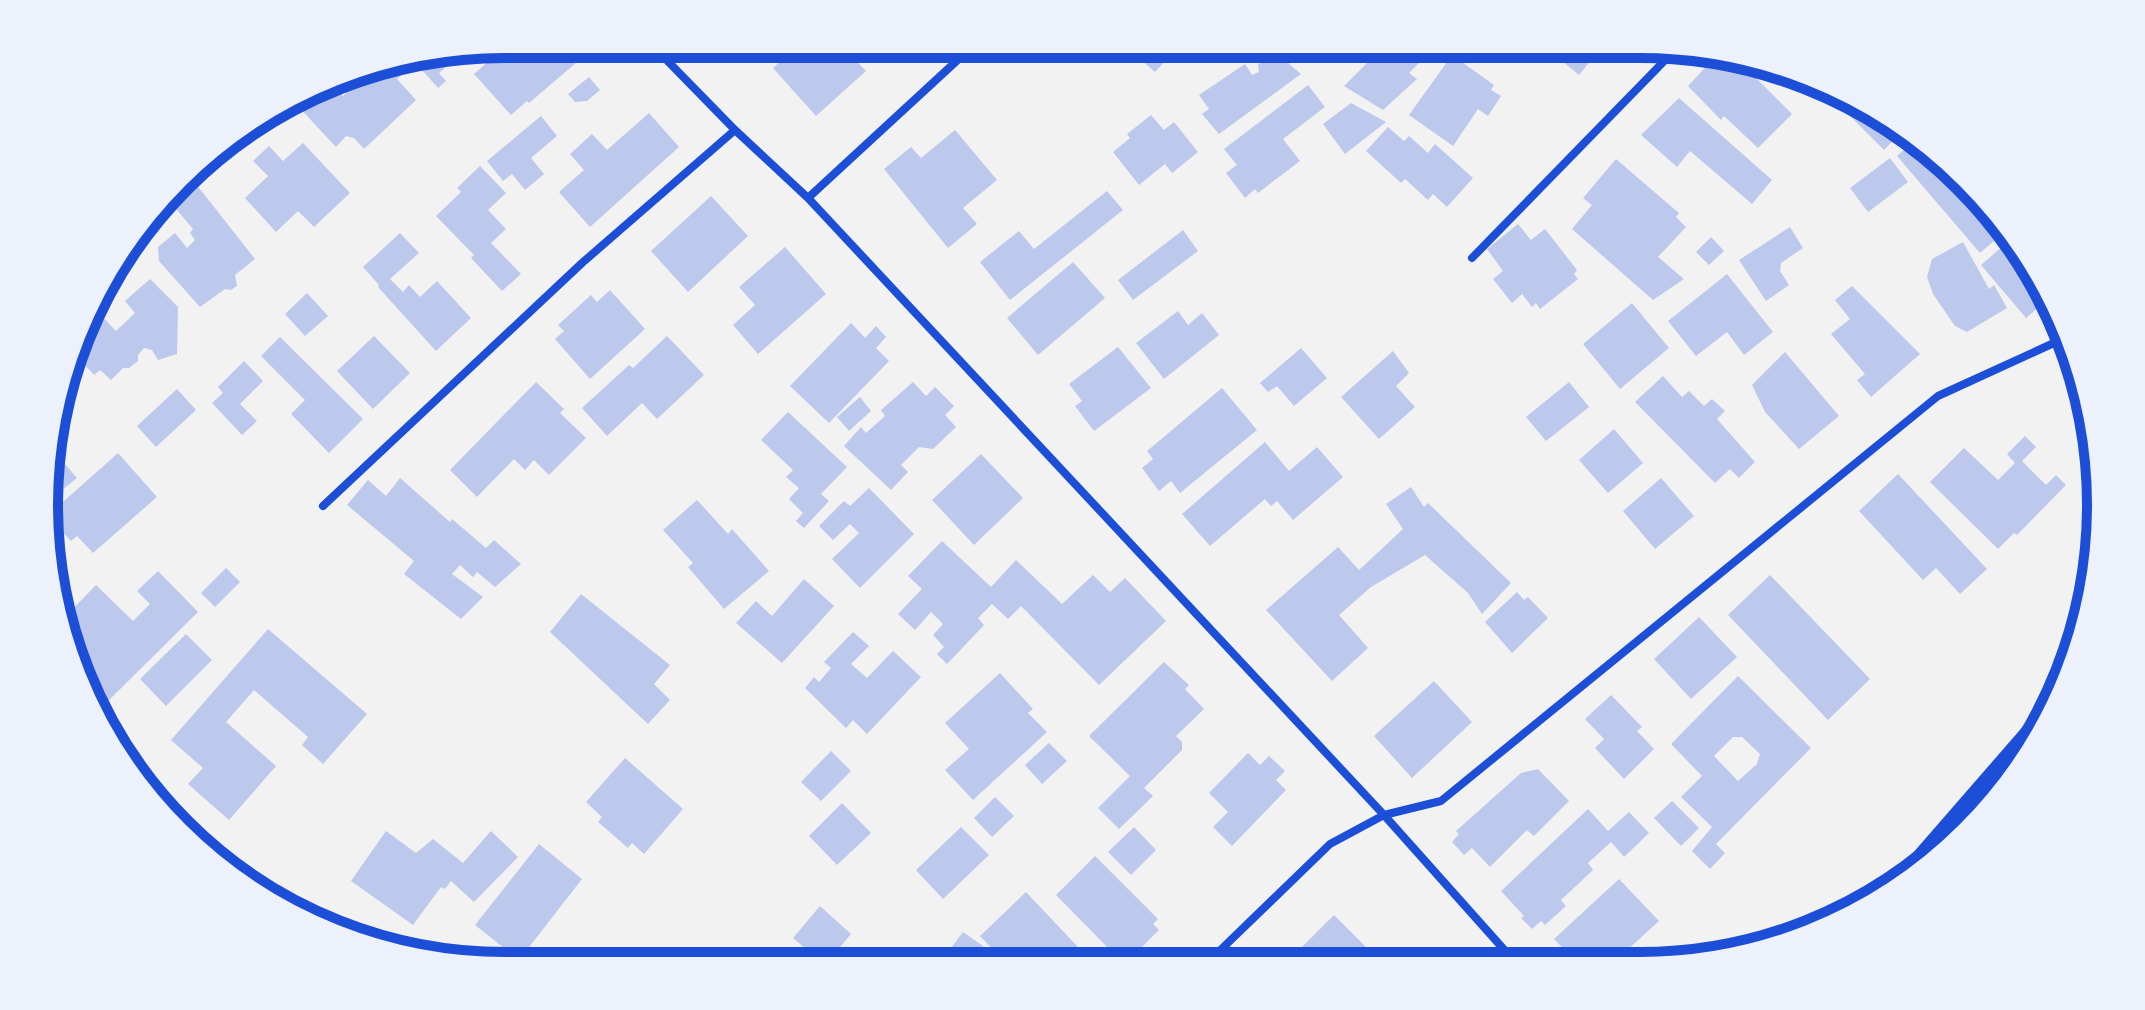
<svg xmlns="http://www.w3.org/2000/svg" width="2145" height="1010" viewBox="0 0 2145 1010" font-family="Mulish,sans-serif">
<style>
.building{fill:#bdc9ec;fill-rule:evenodd}
.lines{fill:none;stroke-linecap:round;stroke-linejoin:round}
.minor{stroke:#1d4ed8;stroke-width:8}
.trunk{stroke:#1d4ed8;stroke-width:22}
.rim{fill:none;stroke:#1d4ed8;stroke-width:10}
</style>
<rect width="100%" height="100%" fill="#f2f2f2"/>
<path class="building" d="M 508,44 L 561,44 L 577,62 L 529,103 L 527,101 L 511,115 L 474,74 Z
M 800,44 L 859,44 L 860,46 L 851,55 L 866,71 L 816,116 L 773,68 Z
M 1123,44 L 1181,44 L 1155,72 Z
M 1386,44 L 1438,44 L 1409,73 L 1417,79 L 1383,110 L 1344,86 Z
M 1541,44 L 1604,44 L 1579,75 Z
M 1273,50 L 1301,74 L 1219,134 L 1202,114 L 1209,109 L 1199,95 L 1245,64 L 1252,75 L 1259,72 L 1258,65 Z
M 464,51 L 439,73 L 446,81 L 438,88 L 415,62 L 397,79 L 416,100 L 364,149 L 354,138 L 346,136 L 336,147 L 296,104 L 331,83 L 343,96 L 367,73 L 363,68 Z
M 1452,55 L 1494,85 L 1491,90 L 1501,96 L 1488,116 L 1478,109 L 1453,146 L 1409,115 Z
M 1713,59 L 1742,64 L 1792,114 L 1758,148 L 1724,116 L 1721,120 L 1688,86 Z
M 589,77 L 600,90 L 587,101 L 575,102 L 568,94 Z
M 1308,85 L 1325,107 L 1283,139 L 1300,161 L 1258,193 L 1255,189 L 1245,198 L 1226,173 L 1237,165 L 1224,149 Z
M 1679,98 L 1772,180 L 1752,204 L 1690,151 L 1677,167 L 1641,135 Z
M 1851,102 L 1899,134 L 1884,150 L 1843,109 Z
M 1351,103 L 1386,122 L 1345,154 L 1323,124 Z
M 649,113 L 679,147 L 590,227 L 559,192 L 584,170 L 570,154 L 592,134 L 607,150 Z
M 1151,115 L 1164,130 L 1174,122 L 1198,152 L 1172,173 L 1165,164 L 1139,185 L 1113,152 L 1130,138 L 1127,134 Z
M 541,116 L 557,136 L 531,158 L 544,174 L 525,190 L 512,174 L 503,181 L 487,161 Z
M 1388,127 L 1404,141 L 1409,136 L 1428,153 L 1435,144 L 1473,178 L 1447,207 L 1433,194 L 1428,200 L 1405,179 L 1401,183 L 1366,151 Z
M 955,130 L 997,180 L 963,208 L 977,224 L 948,248 L 884,169 L 911,147 L 921,158 Z
M 303,143 L 350,193 L 314,227 L 298,211 L 276,232 L 245,198 L 268,176 L 253,161 L 269,146 L 283,161 Z
M 1912,143 L 1966,179 L 2002,234 L 1980,253 L 1897,156 Z
M 1890,158 L 1908,182 L 1868,212 L 1850,188 Z
M 1616,159 L 1679,213 L 1676,217 L 1686,227 L 1658,257 L 1684,279 L 1653,300 L 1572,229 L 1592,205 L 1583,198 Z
M 480,166 L 506,193 L 488,210 L 506,229 L 491,243 L 521,274 L 502,291 L 471,258 L 474,255 L 436,216 L 461,192 L 457,188 Z
M 196,184 L 255,259 L 235,275 L 237,286 L 231,290 L 225,289 L 200,307 L 159,261 L 158,247 L 175,233 L 187,248 L 195,240 L 190,233 L 193,229 L 171,203 Z
M 1107,191 L 1123,210 L 1010,300 L 980,262 L 1019,231 L 1034,249 Z
M 711,196 L 748,236 L 688,292 L 651,251 Z
M 1518,224 L 1531,240 L 1545,229 L 1577,270 L 1574,274 L 1578,279 L 1540,309 L 1536,303 L 1532,307 L 1522,294 L 1512,303 L 1493,279 L 1503,271 L 1487,249 Z
M 1790,227 L 1803,248 L 1781,263 L 1780,271 L 1789,285 L 1766,301 L 1739,260 Z
M 1183,230 L 1198,251 L 1133,300 L 1118,280 Z
M 400,233 L 419,253 L 390,279 L 403,292 L 409,285 L 420,297 L 437,281 L 471,318 L 436,351 L 378,287 L 379,285 L 363,267 Z
M 1711,237 L 1724,251 L 1709,265 L 1696,252 Z
M 1963,242 L 1989,289 L 1994,285 L 2007,308 L 1967,332 L 1955,326 L 1933,294 L 1927,277 L 1932,259 Z
M 2003,246 L 2010,255 L 2014,251 L 2047,300 L 2026,318 L 1981,265 Z
M 785,247 L 826,294 L 758,354 L 733,325 L 755,305 L 739,287 Z
M 1073,262 L 1105,298 L 1038,355 L 1007,318 Z
M 1727,274 L 1773,332 L 1744,355 L 1727,332 L 1696,356 L 1668,321 Z
M 150,279 L 178,307 L 177,354 L 158,360 L 152,350 L 144,348 L 138,355 L 138,361 L 129,368 L 123,368 L 111,380 L 100,370 L 94,375 L 76,355 L 92,312 L 96,310 L 116,331 L 135,313 L 125,301 Z
M 1852,286 L 1920,354 L 1871,397 L 1857,380 L 1865,374 L 1831,334 L 1850,319 L 1835,300 Z
M 610,290 L 645,329 L 590,379 L 555,339 L 564,331 L 558,325 L 591,295 L 597,302 Z
M 307,293 L 328,316 L 305,336 L 285,314 Z
M 1632,303 L 1669,348 L 1620,389 L 1583,344 Z
M 1178,311 L 1188,325 L 1202,313 L 1219,335 L 1164,379 L 1136,343 Z
M 851,323 L 865,338 L 876,326 L 886,337 L 876,348 L 889,361 L 829,423 L 790,386 Z
M 374,336 L 410,373 L 373,409 L 337,371 Z
M 667,336 L 704,375 L 657,419 L 642,403 L 607,436 L 582,408 L 629,365 L 633,368 Z
M 280,337 L 363,419 L 329,453 L 291,414 L 305,400 L 261,356 Z
M 1118,347 L 1151,388 L 1094,431 L 1075,406 L 1082,401 L 1069,384 Z
M 1301,348 L 1327,378 L 1294,406 L 1277,386 L 1268,392 L 1260,383 Z
M 1393,351 L 1409,373 L 1396,386 L 1415,407 L 1379,439 L 1341,397 Z
M 1785,352 L 1839,416 L 1799,449 L 1765,412 L 1752,385 Z
M 244,361 L 263,381 L 240,404 L 257,421 L 242,435 L 212,403 L 223,393 L 218,387 Z
M 1663,376 L 1682,397 L 1689,391 L 1704,406 L 1712,399 L 1725,411 L 1717,419 L 1755,462 L 1739,478 L 1730,469 L 1715,483 L 1635,402 Z
M 536,382 L 564,409 L 560,413 L 586,438 L 549,475 L 534,460 L 525,470 L 514,459 L 477,497 L 450,470 Z
M 913,382 L 926,396 L 935,387 L 954,406 L 945,415 L 956,427 L 933,449 L 919,447 L 901,465 L 908,472 L 891,490 L 844,446 L 861,427 L 866,433 L 885,416 L 881,410 Z
M 1569,382 L 1589,407 L 1546,441 L 1526,417 Z
M 1222,388 L 1257,430 L 1180,493 L 1171,481 L 1159,491 L 1142,468 L 1153,459 L 1147,451 Z
M 177,389 L 196,410 L 156,447 L 137,426 Z
M 61,394 L 70,403 L 53,420 L 53,416 Z
M 860,397 L 871,411 L 849,431 L 837,417 Z
M 788,412 L 847,467 L 821,494 L 829,501 L 804,528 L 796,521 L 803,513 L 789,499 L 799,488 L 786,477 L 793,470 L 761,440 Z
M 1614,429 L 1643,463 L 1608,493 L 1579,460 Z
M 2025,436 L 2036,447 L 2022,461 L 2046,485 L 2056,475 L 2066,485 L 2017,535 L 2014,533 L 1998,549 L 1930,482 L 1964,448 L 1998,480 L 2015,463 L 2007,454 Z
M 1265,442 L 1289,471 L 1317,447 L 1343,477 L 1293,520 L 1277,501 L 1271,506 L 1265,499 L 1210,546 L 1182,514 Z
M 118,453 L 157,497 L 93,553 L 77,536 L 71,541 L 53,522 L 59,517 L 54,510 Z
M 981,454 L 1023,498 L 974,545 L 932,500 Z
M 58,456 L 77,478 L 53,497 L 53,460 Z
M 1898,474 L 1987,569 L 1960,594 L 1936,568 L 1923,580 L 1859,511 Z
M 400,478 L 450,522 L 452,519 L 486,548 L 494,540 L 521,564 L 495,587 L 477,572 L 473,577 L 460,565 L 452,574 L 483,597 L 461,619 L 404,574 L 414,561 L 347,505 L 368,480 L 386,496 Z
M 1661,478 L 1694,516 L 1655,549 L 1623,511 Z
M 1411,487 L 1424,507 L 1428,503 L 1511,583 L 1482,614 L 1468,593 L 1425,555 L 1371,587 L 1339,615 L 1368,648 L 1332,681 L 1266,610 L 1338,547 L 1359,570 L 1403,529 L 1386,504 Z
M 869,488 L 914,534 L 860,588 L 832,559 L 859,533 L 850,524 L 833,540 L 819,526 L 844,501 L 850,506 Z
M 697,500 L 728,534 L 732,529 L 769,571 L 724,609 L 688,567 L 693,563 L 663,530 Z
M 942,541 L 991,587 L 1016,560 L 1062,604 L 1093,575 L 1110,592 L 1125,578 L 1166,621 L 1099,685 L 1021,606 L 1008,619 L 992,604 L 978,618 L 984,625 L 947,664 L 937,654 L 944,647 L 933,635 L 943,624 L 931,612 L 915,630 L 898,614 L 922,589 L 908,576 Z
M 226,568 L 240,582 L 215,607 L 201,593 Z
M 158,571 L 198,612 L 103,706 L 89,692 L 62,620 L 96,585 L 133,621 L 150,604 L 137,591 Z
M 1770,575 L 1870,679 L 1828,720 L 1728,615 Z
M 804,579 L 834,606 L 782,663 L 736,623 L 756,601 L 772,616 Z
M 1517,592 L 1524,600 L 1528,597 L 1548,618 L 1512,653 L 1485,622 Z
M 581,594 L 670,665 L 654,684 L 670,700 L 648,724 L 550,632 Z
M 1699,617 L 1737,657 L 1691,699 L 1654,659 Z
M 268,629 L 367,714 L 323,764 L 302,745 L 308,737 L 254,690 L 226,722 L 276,766 L 229,820 L 188,784 L 203,768 L 171,740 Z
M 853,632 L 869,646 L 851,664 L 867,678 L 893,651 L 921,677 L 867,734 L 853,720 L 846,728 L 805,688 L 814,677 L 819,682 L 831,668 L 824,662 Z
M 186,634 L 212,660 L 166,706 L 140,679 Z
M 1164,662 L 1189,685 L 1185,689 L 1204,709 L 1176,736 L 1182,742 L 1182,750 L 1144,788 L 1153,796 L 1119,829 L 1098,808 L 1130,776 L 1089,736 Z
M 1000,673 L 1033,709 L 1028,713 L 1047,732 L 973,800 L 945,770 L 969,749 L 945,723 Z
M 1738,676 L 1811,748 L 1716,844 L 1725,853 L 1710,869 L 1692,851 L 1712,827 L 1681,797 L 1702,776 L 1671,744 ZM 1733,737 L 1742,737 L 1760,754 L 1757,764 L 1738,781 L 1714,756 Z
M 1434,681 L 1472,722 L 1412,778 L 1374,736 Z
M 1611,695 L 1642,727 L 1637,731 L 1654,749 L 1624,779 L 1595,748 L 1604,739 L 1585,719 Z
M 1049,743 L 1067,761 L 1042,784 L 1025,765 Z
M 831,751 L 851,771 L 821,801 L 801,782 Z
M 1248,753 L 1260,765 L 1269,756 L 1285,771 L 1276,780 L 1286,790 L 1232,846 L 1213,827 L 1228,812 L 1209,793 Z
M 625,758 L 683,809 L 644,854 L 632,843 L 628,848 L 598,822 L 602,817 L 586,802 Z
M 1538,769 L 1569,801 L 1534,836 L 1527,830 L 1490,867 L 1472,848 L 1464,855 L 1452,842 L 1459,834 L 1456,831 L 1521,773 Z
M 995,797 L 1014,816 L 992,837 L 974,818 Z
M 1672,801 L 1699,828 L 1681,846 L 1654,818 Z
M 842,803 L 871,833 L 837,865 L 809,836 Z
M 1588,809 L 1608,831 L 1629,812 L 1649,833 L 1624,857 L 1611,842 L 1588,863 L 1593,870 L 1561,900 L 1566,906 L 1545,925 L 1541,921 L 1532,929 L 1521,918 L 1524,916 L 1501,891 Z
M 961,827 L 989,855 L 943,899 L 916,870 Z
M 1134,827 L 1156,850 L 1131,875 L 1108,852 Z
M 386,831 L 416,853 L 433,839 L 463,863 L 491,831 L 518,857 L 474,902 L 451,881 L 445,889 L 441,887 L 413,925 L 351,881 Z
M 539,844 L 582,879 L 519,960 L 475,925 Z
M 1095,856 L 1158,919 L 1153,924 L 1159,930 L 1131,958 L 1125,951 L 1118,958 L 1056,895 Z
M 1619,879 L 1659,921 L 1614,962 L 1576,962 L 1554,939 Z
M 1026,892 L 1094,964 L 1007,964 L 980,936 Z
M 820,906 L 851,934 L 825,965 L 793,938 Z
M 1334,915 L 1367,948 L 1351,963 L 1286,963 Z
M 963,932 L 983,946 L 975,964 L 938,965 Z"/>
<g class="lines">
<path class="minor" d="M 651,44 L 735,130 L 808,198 L 1384,815 L 1516,963
M 808,198 L 975,44
M 1472,258 L 1674,51
M 323,506 L 582,263 L 735,130
M 1206,964 L 1330,844 L 1384,815 L 1441,801 L 1938,396 L 2067,337"/>
<path class="trunk" d="M 1904,880 L 2044,719"/>
</g>
<path d="M0 0H2145V1010H0ZM505 58H1640A447 447 0 0 1 2087 505V505A447 447 0 0 1 1640 952H505A447 447 0 0 1 58 505V505A447 447 0 0 1 505 58Z" fill="#edf1fc" fill-rule="evenodd"/>
<path class="rim" d="M505 58H1640A447 447 0 0 1 2087 505V505A447 447 0 0 1 1640 952H505A447 447 0 0 1 58 505V505A447 447 0 0 1 505 58Z"/>
</svg>
